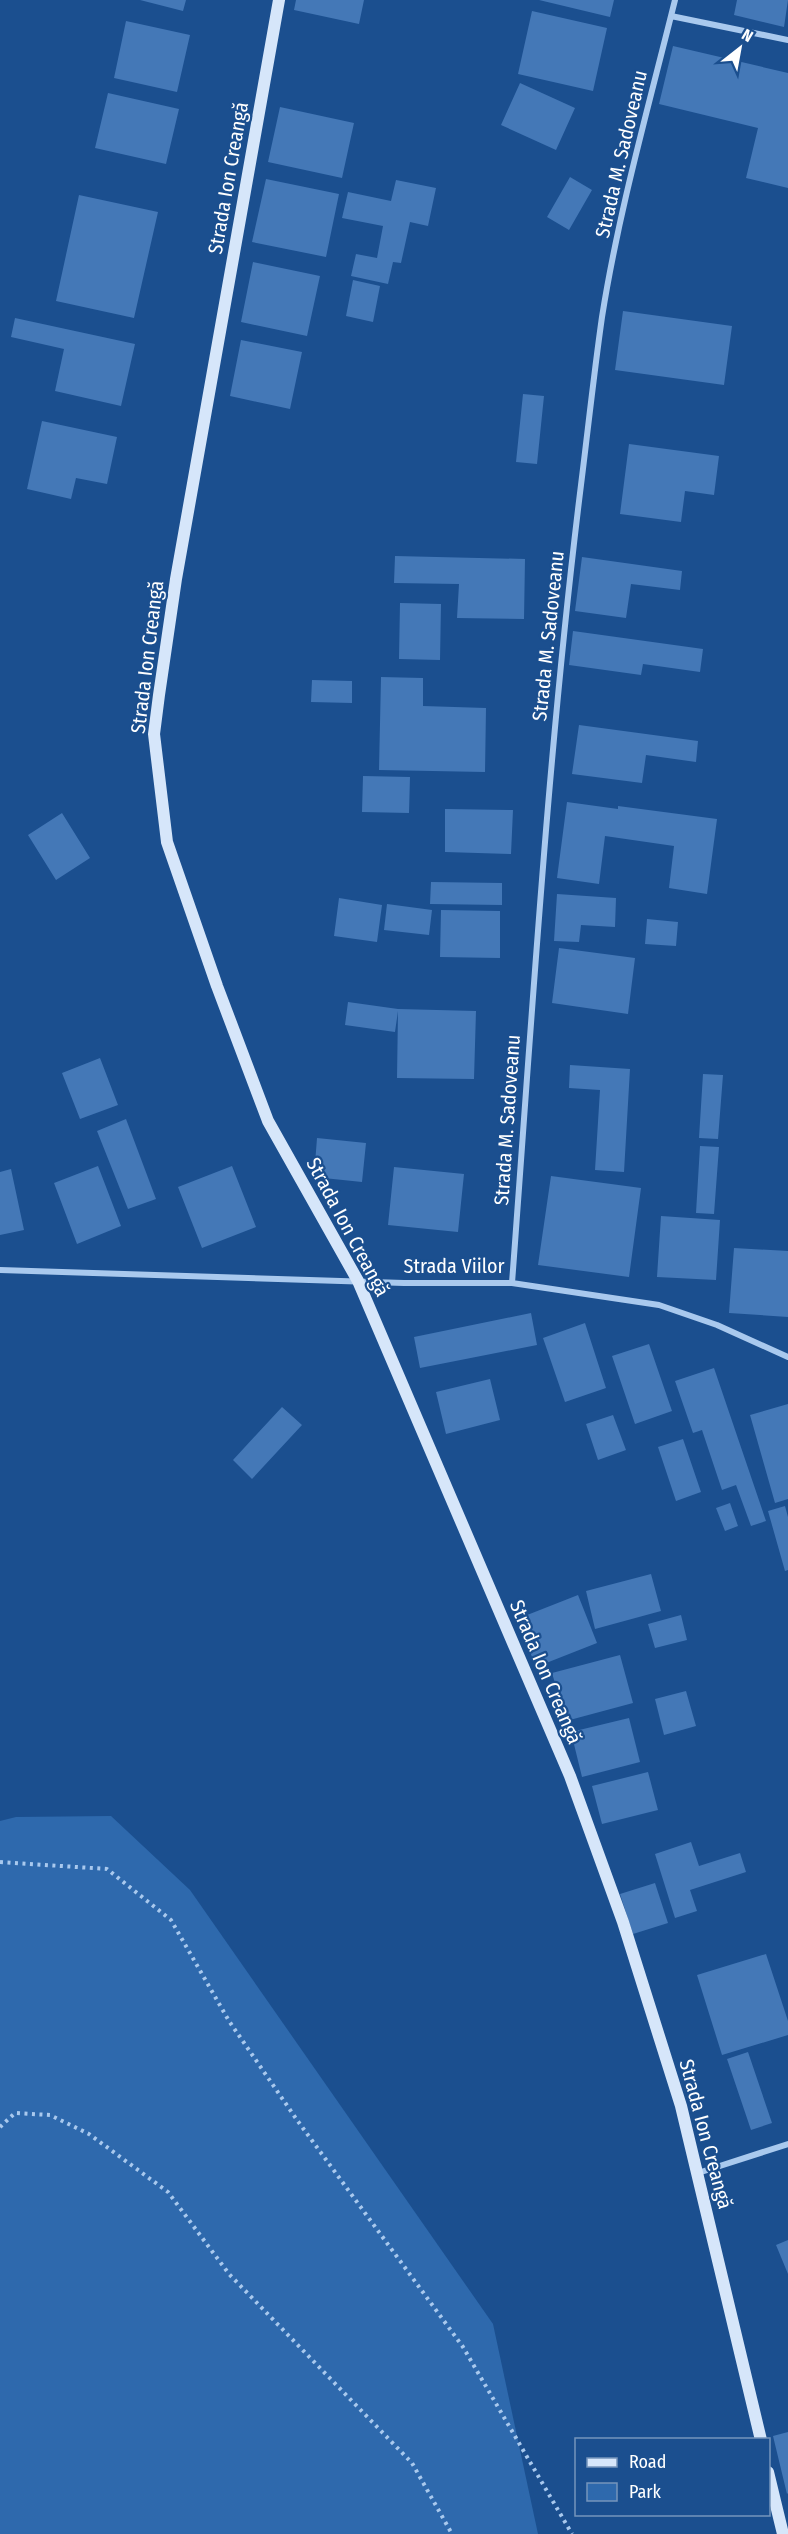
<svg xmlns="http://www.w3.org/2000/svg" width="788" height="2534" viewBox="0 0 788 2534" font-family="'Fira Sans Condensed',sans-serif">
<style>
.green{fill:#2e69ad}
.building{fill:#4478b7}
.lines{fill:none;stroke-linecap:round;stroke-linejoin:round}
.path{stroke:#a9c9ee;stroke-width:4;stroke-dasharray:3 4.5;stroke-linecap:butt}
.street{stroke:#a9c9ee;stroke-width:6}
.secondary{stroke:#d6e6fa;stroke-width:12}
.labels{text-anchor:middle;stroke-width:4.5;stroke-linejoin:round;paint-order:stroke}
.street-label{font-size:20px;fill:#fff;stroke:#1b4f8f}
</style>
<rect width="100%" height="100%" fill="#1b4f8f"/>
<path class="green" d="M 111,1816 L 190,1890 L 493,2324 L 538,2534 L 0,2534 L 0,1821 L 16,1817 Z"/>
<path class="building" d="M 140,0 L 186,0 L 183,11 Z
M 296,0 L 364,0 L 359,24 L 294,10 Z
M 539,0 L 614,0 L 610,17 Z
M 737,0 L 788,0 L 784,27 L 734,15 Z
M 532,11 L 607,28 L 593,91 L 518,74 Z
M 126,21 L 190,35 L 177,92 L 114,78 Z
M 673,46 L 788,73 L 788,188 L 746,178 L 758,128 L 659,104 Z
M 520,83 L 575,108 L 556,150 L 501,125 Z
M 108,93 L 179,109 L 166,164 L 95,148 Z
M 280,107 L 354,123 L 342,178 L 268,162 Z
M 570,177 L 592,190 L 569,230 L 547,217 Z
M 266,179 L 339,194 L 326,257 L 252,242 Z
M 396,180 L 436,188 L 428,226 L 410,222 L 401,263 L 393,262 L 388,284 L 351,276 L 356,254 L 377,258 L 383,226 L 342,218 L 348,192 L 391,201 Z
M 79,195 L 158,212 L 134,318 L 56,301 Z
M 253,262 L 320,276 L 307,336 L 241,322 Z
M 353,280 L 380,286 L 373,322 L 346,316 Z
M 623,311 L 732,326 L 724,385 L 615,370 Z
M 15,318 L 135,344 L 121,406 L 55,391 L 64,349 L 11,337 Z
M 241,340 L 302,352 L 290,409 L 230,396 Z
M 523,394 L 544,396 L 537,464 L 516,462 Z
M 42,421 L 117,437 L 107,484 L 76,478 L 71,499 L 27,489 Z
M 629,444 L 719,456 L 714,495 L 685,491 L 681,522 L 620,514 Z
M 395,556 L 525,559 L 524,619 L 457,618 L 459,584 L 394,583 Z
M 582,557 L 682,571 L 680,590 L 631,584 L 626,618 L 575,611 Z
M 400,603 L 441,604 L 440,660 L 399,659 Z
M 573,631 L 703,649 L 700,672 L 643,664 L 641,675 L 569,665 Z
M 381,677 L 423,678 L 423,706 L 486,708 L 485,772 L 379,770 Z
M 312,680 L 352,681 L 352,703 L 311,702 Z
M 579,725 L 698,741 L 696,762 L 646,755 L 642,783 L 572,774 Z
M 363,776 L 410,777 L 409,813 L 362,812 Z
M 567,802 L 618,809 L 618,806 L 717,819 L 707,894 L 669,888 L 674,846 L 605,836 L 599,884 L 557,878 Z
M 445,809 L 513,810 L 511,854 L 445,852 Z
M 62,813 L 90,858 L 56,880 L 28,835 Z
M 431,882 L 502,883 L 502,905 L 430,904 Z
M 557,894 L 616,898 L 615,927 L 581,925 L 579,942 L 554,941 Z
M 339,898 L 382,905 L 377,942 L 334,936 Z
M 387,904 L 432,910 L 429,935 L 384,930 Z
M 441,910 L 500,911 L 500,958 L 440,957 Z
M 647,919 L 678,922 L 676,946 L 645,944 Z
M 559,948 L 635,958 L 628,1014 L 552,1003 Z
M 348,1002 L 398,1009 L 476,1011 L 474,1079 L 397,1078 L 398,1011 L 395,1032 L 345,1025 Z
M 100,1058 L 118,1105 L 80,1119 L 62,1073 Z
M 570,1065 L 630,1069 L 624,1172 L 595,1170 L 600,1090 L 569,1088 Z
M 703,1074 L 723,1075 L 718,1139 L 699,1138 Z
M 126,1119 L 156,1199 L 128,1209 L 97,1131 Z
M 317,1138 L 366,1143 L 362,1182 L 314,1177 Z
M 700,1146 L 719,1147 L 714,1214 L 696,1213 Z
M 98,1166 L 121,1226 L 77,1244 L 54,1183 Z
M 232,1166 L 256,1227 L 202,1248 L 178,1187 Z
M 394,1167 L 464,1174 L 458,1232 L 388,1225 Z
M 11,1169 L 24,1230 L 0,1235 L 0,1172 Z
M 551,1176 L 641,1188 L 629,1277 L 538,1265 Z
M 661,1216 L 720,1220 L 716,1280 L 657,1277 Z
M 734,1248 L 788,1251 L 788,1317 L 729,1313 Z
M 531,1313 L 537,1345 L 420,1368 L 414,1337 Z
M 585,1323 L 606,1388 L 565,1402 L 543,1338 Z
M 649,1344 L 672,1411 L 635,1424 L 612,1356 Z
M 714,1368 L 766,1521 L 751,1526 L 736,1485 L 722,1490 L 702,1430 L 693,1433 L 675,1381 Z
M 490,1379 L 500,1420 L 446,1434 L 436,1392 Z
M 788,1404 L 788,1499 L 775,1503 L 750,1415 Z
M 282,1407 L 302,1425 L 252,1479 L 233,1460 Z
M 613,1415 L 626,1450 L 598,1460 L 586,1424 Z
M 683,1439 L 701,1492 L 676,1501 L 658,1447 Z
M 730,1503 L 738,1526 L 725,1531 L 716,1508 Z
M 785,1506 L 788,1517 L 788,1570 L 785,1571 L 768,1511 Z
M 651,1574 L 661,1611 L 595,1629 L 586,1591 Z
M 578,1595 L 597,1643 L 536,1667 L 517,1619 Z
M 681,1615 L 687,1640 L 655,1648 L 648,1624 Z
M 620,1655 L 633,1703 L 566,1721 L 552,1673 Z
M 686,1691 L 696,1726 L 664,1735 L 655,1699 Z
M 629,1718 L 640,1762 L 582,1777 L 571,1732 Z
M 648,1772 L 658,1810 L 602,1824 L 592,1786 Z
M 691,1842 L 699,1866 L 740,1853 L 746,1872 L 690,1890 L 697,1911 L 675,1918 L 655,1854 Z
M 655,1883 L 668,1923 L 633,1934 L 620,1894 Z
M 766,1954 L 788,2021 L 788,2035 L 722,2055 L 697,1975 Z
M 748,2052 L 772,2123 L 751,2130 L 727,2059 Z
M 788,2240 L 788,2274 L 776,2245 Z
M 788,2432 L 788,2493 L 787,2494 L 773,2436 Z"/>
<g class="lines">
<path class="path" d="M 0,1862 L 107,1869 L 171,1920 L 229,2021 L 297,2120 L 463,2347 L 572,2534
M 0,2127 L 15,2113 L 50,2115 L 89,2134 L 168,2192 L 229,2274 L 412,2463 L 452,2534"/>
<path class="street" d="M 671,16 L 788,40
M 0,1270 L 404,1283 L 512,1283 L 659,1305 L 717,1325 L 788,1357
M 512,1283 C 532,1017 548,750 581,485 C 588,429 594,373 602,317 C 619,210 649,105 675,0
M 698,2173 L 788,2144"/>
<path class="secondary" d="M 279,0 L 176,579 L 159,695 L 154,734 L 167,842 L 217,986 L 268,1121 L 358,1281 L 570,1776 L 623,1922 L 681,2106 L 761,2440
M 768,2472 L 783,2534"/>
</g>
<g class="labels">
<g class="street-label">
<text transform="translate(621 154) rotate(-77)" y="7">Strada M. Sadoveanu</text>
<text transform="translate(228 178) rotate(-80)" y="7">Strada Ion Creangă</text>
<text transform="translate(548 636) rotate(-84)" y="7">Strada M. Sadoveanu</text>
<text transform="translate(147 657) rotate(-83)" y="7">Strada Ion Creangă</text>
<text transform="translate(507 1120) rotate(-86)" y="7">Strada M. Sadoveanu</text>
<text transform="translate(348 1227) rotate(62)" y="7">Strada Ion Creangă</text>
<text x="454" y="1273">Strada Viilor</text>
<text transform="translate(546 1672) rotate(67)" y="7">Strada Ion Creangă</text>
<text transform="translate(706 2134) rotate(75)" y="7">Strada Ion Creangă</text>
</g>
</g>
<rect x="575" y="2438" width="195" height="78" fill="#1b4f8f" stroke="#7695bc" stroke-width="1.5"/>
<rect x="587" y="2458" width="30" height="9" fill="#d6e6fa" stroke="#7695bc" stroke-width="1.5"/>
<text x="629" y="2468" font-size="18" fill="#ffffff">Road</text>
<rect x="587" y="2483" width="30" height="18" fill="#2e69ad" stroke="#7695bc" stroke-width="1.5"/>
<text x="629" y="2498" font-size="18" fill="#ffffff">Park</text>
<g transform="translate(740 48) rotate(31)" stroke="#1b4f8f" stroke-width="4.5" paint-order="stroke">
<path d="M0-4.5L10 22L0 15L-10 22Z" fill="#ffffff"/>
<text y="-9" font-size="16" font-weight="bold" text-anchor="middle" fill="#ffffff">N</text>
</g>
</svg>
